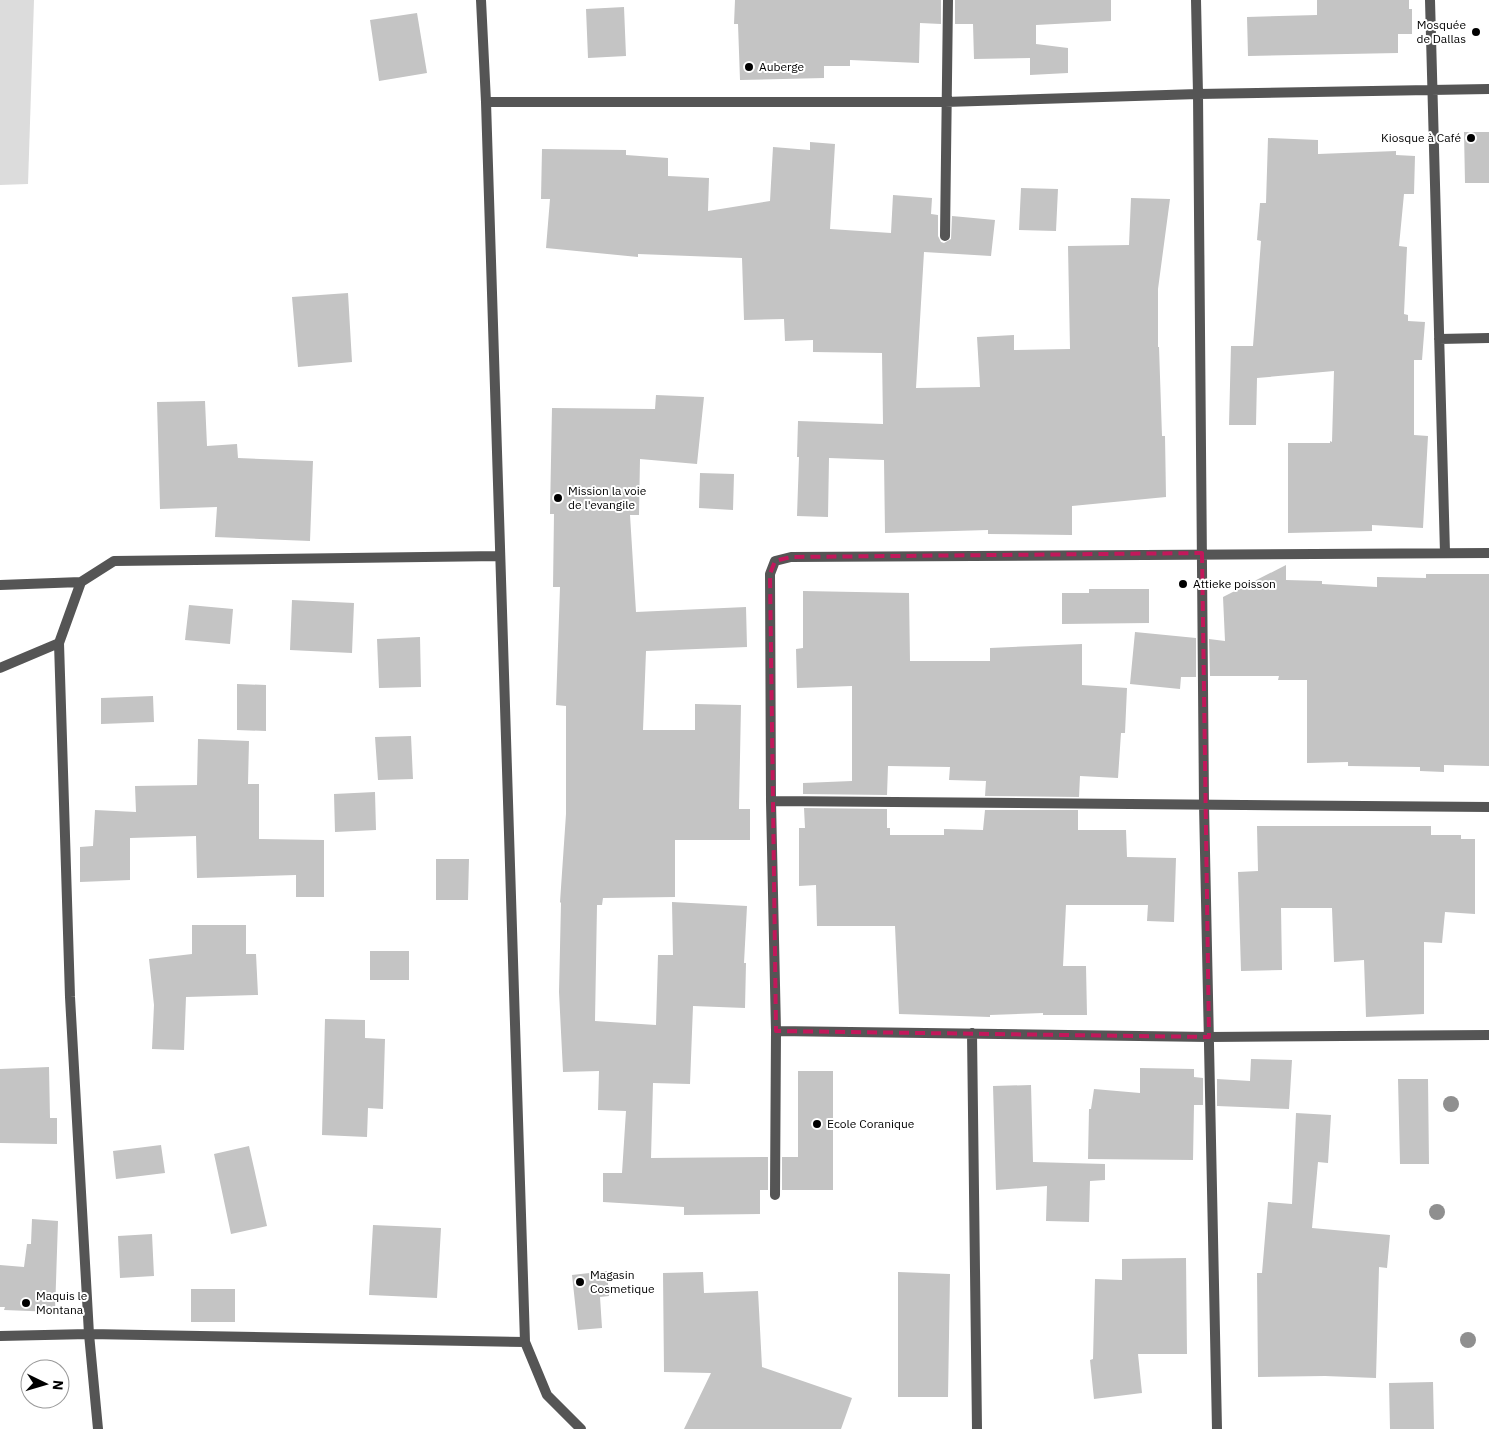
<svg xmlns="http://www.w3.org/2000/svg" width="1489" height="1429" viewBox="0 0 1489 1429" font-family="'IBM Plex Sans',sans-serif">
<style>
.green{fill:#dcdcdc}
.building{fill:#c4c4c4}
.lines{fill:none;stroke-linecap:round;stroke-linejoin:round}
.street{stroke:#555;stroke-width:10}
.tree{fill:#8f8f8f}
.marked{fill:none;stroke:#c2185b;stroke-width:4;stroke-dasharray:10 6;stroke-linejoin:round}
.poi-dot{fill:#000;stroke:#fff;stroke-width:2}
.labels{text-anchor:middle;stroke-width:4;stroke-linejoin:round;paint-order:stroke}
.poi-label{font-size:12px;fill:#000;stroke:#fff;text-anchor:start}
</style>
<rect width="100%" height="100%" fill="#fff"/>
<path class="green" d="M 0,0 L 34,0 L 28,184 L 0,185 Z"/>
<path class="building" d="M 735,0 L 941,0 L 941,24 L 920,23 L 919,63 L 850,60 L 850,66 L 824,66 L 824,78 L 740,80 L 738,24 L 734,24 Z
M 955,0 L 1111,0 L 1111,21 L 1036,25 L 1036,44 L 1068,48 L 1068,73 L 1030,75 L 1030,58 L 974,59 L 973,24 L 955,24 Z
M 1317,0 L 1409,0 L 1409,9 L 1412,9 L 1412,34 L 1398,34 L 1398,53 L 1248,56 L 1247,17 L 1317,15 Z
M 624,7 L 626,56 L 588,58 L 586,9 Z
M 417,13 L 427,73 L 379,81 L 370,20 Z
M 1464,132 L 1489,132 L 1489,183 L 1465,183 Z
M 1268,138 L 1318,140 L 1318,154 L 1396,151 L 1396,155 L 1415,156 L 1414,194 L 1404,194 L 1399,246 L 1407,247 L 1404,314 L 1408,315 L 1408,321 L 1425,322 L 1422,360 L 1414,360 L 1414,435 L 1428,436 L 1423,528 L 1372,525 L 1372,531 L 1288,533 L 1288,443 L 1330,443 L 1330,441 L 1332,442 L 1334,371 L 1257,378 L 1256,425 L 1229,425 L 1231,346 L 1253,346 L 1261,241 L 1257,240 L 1260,203 L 1266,203 Z
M 810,142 L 835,144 L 830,229 L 891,233 L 893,195 L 932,198 L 931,214 L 938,215 L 938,236 L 941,242 L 944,243 L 951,239 L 952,216 L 995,220 L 991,256 L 924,252 L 916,388 L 980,387 L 977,337 L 1014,335 L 1014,350 L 1070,349 L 1068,246 L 1129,245 L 1131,198 L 1170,199 L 1158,289 L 1158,347 L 1159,347 L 1162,436 L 1165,436 L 1166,497 L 1072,506 L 1072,535 L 988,534 L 988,530 L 885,533 L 884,460 L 829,458 L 828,517 L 797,516 L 799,457 L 797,457 L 798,421 L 883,424 L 882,353 L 813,352 L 813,340 L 785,341 L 784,319 L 744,320 L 742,258 L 638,254 L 638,257 L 546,248 L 550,199 L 541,199 L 542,149 L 626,150 L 626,155 L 668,158 L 668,176 L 709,178 L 708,211 L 770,201 L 773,147 L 810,150 Z
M 1021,188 L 1058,189 L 1056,231 L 1019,230 Z
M 348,293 L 352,362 L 298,367 L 292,297 Z
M 656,395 L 704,397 L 697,464 L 640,459 L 639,515 L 630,515 L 636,612 L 746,607 L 747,647 L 646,651 L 643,730 L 695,730 L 695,704 L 741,705 L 739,809 L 750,809 L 750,840 L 675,840 L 675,897 L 603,898 L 602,905 L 597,905 L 595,1021 L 656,1025 L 658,955 L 673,955 L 672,902 L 747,906 L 744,963 L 746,963 L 745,1008 L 693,1006 L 690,1084 L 653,1083 L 651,1158 L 768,1157 L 768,1190 L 760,1190 L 760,1214 L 684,1215 L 684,1207 L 603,1202 L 603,1173 L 622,1173 L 626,1111 L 598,1110 L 599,1071 L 563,1072 L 559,992 L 561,903 L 560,902 L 566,814 L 566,706 L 556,705 L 560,587 L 553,587 L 554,514 L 550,514 L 552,408 L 655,409 Z
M 205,401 L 207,446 L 237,444 L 238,458 L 313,461 L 310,541 L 215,537 L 217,507 L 160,509 L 157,402 Z
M 700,473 L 734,474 L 733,510 L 699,508 Z
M 1286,565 L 1286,580 L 1322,581 L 1322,584 L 1377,587 L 1377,577 L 1426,578 L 1426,574 L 1489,574 L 1489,766 L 1444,765 L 1444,772 L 1420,771 L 1420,767 L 1348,766 L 1348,762 L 1307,763 L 1307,680 L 1278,680 L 1279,676 L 1210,676 L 1209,639 L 1225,641 L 1223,597 Z
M 1089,589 L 1149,589 L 1149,623 L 1062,624 L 1062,593 L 1089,593 Z
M 803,591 L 909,593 L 910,661 L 990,661 L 990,648 L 1082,644 L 1082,685 L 1127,688 L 1125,733 L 1121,733 L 1118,778 L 1080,776 L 1079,797 L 985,796 L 986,781 L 949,780 L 950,767 L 888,766 L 887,795 L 803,794 L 803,783 L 852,781 L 852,686 L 797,688 L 796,649 L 803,648 Z
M 292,600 L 354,603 L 352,653 L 290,650 Z
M 189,605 L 233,609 L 230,644 L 185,640 Z
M 1135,632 L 1196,638 L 1196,677 L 1181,677 L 1180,689 L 1130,684 Z
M 420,637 L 421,687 L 379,688 L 377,639 Z
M 237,684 L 266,685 L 266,731 L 237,730 Z
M 153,696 L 154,722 L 101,724 L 101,698 Z
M 411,736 L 413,779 L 378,780 L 375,737 Z
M 198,739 L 249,741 L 248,784 L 259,784 L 259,839 L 324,840 L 324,897 L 296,897 L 296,875 L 197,878 L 196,836 L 130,838 L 130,880 L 80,882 L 80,847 L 93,846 L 95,810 L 136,812 L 135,786 L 197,785 Z
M 375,792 L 376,830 L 335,832 L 334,794 Z
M 804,808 L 887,809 L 887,828 L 890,828 L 890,835 L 944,835 L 944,829 L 983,830 L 985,810 L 1078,810 L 1078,830 L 1126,830 L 1127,857 L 1176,858 L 1174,922 L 1147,921 L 1148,905 L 1066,905 L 1063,966 L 1086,966 L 1087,1015 L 1043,1015 L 1043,1013 L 990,1015 L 990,1017 L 899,1014 L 895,926 L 817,926 L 816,885 L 799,886 L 799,828 L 805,828 Z
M 1257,826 L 1431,826 L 1431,835 L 1461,835 L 1461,839 L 1475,839 L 1475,914 L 1445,912 L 1442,943 L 1424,942 L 1424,1014 L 1366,1017 L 1364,960 L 1334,962 L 1332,908 L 1281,908 L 1282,970 L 1241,971 L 1238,872 L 1258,871 Z
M 436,859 L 469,859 L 468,900 L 436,900 Z
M 192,925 L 246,925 L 246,954 L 256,954 L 258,995 L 186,997 L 184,1050 L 152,1049 L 154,1005 L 149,959 L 192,954 Z
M 370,951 L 409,951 L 409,980 L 370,980 Z
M 325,1019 L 365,1020 L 365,1038 L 385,1039 L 383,1109 L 368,1108 L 367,1137 L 322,1135 Z
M 1251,1059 L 1292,1060 L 1289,1109 L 1217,1106 L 1217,1079 L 1250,1081 Z
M 49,1067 L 50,1118 L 57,1118 L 57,1144 L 0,1143 L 0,1069 Z
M 1140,1068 L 1194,1069 L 1194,1077 L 1203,1078 L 1203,1105 L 1194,1105 L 1193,1160 L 1088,1159 L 1089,1109 L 1091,1109 L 1094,1089 L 1140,1093 Z
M 798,1071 L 833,1071 L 833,1190 L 782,1190 L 782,1157 L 798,1157 Z
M 1398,1079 L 1428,1079 L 1429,1164 L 1400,1164 Z
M 1031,1085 L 1033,1162 L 1105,1164 L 1105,1180 L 1090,1181 L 1089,1222 L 1046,1221 L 1047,1186 L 996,1190 L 993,1086 Z
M 1296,1113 L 1331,1115 L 1328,1163 L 1318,1162 L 1312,1228 L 1390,1235 L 1387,1268 L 1379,1267 L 1376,1378 L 1325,1376 L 1258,1377 L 1257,1273 L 1262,1273 L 1268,1202 L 1292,1204 Z
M 161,1145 L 165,1173 L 116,1179 L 113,1151 Z
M 249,1146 L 267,1226 L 231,1234 L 214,1154 Z
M 32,1219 L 58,1221 L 55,1312 L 4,1310 L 5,1307 L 0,1307 L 0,1265 L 24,1267 L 27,1244 L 31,1244 Z
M 373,1225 L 441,1228 L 437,1298 L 369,1295 Z
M 152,1234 L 154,1276 L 120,1278 L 118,1236 Z
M 1186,1258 L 1187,1354 L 1138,1354 L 1142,1393 L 1094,1399 L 1090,1360 L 1093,1359 L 1095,1279 L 1122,1280 L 1122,1259 Z
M 607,1271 L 609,1296 L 600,1297 L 602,1328 L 578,1330 L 572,1275 Z
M 703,1272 L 704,1293 L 758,1291 L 762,1367 L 852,1398 L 841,1429 L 684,1429 L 711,1373 L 664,1372 L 663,1273 Z
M 898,1272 L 950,1274 L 948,1397 L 898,1397 Z
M 191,1289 L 235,1289 L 235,1322 L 191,1322 Z
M 1433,1382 L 1434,1429 L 1390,1429 L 1389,1383 Z"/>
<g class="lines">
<path class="street" d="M 481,0 L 486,102 L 525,1342 L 547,1395 L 581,1429
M 1196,0 L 1198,94 L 1204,804 L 1217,1429
M 1430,0 L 1445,553
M 486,102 L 945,102 L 1198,94 L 1489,89
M 945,236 L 948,0
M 1439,339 L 1489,338
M 0,585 L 81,582
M 0,668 L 59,643
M 771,801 L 1489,807
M 776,1031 L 1209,1037 L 1489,1035
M 972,1033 L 977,1429
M 775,1195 L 776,1031 L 771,801 L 770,574 L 775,561 L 791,557 L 1489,553
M 0,1336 L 89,1334 L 525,1342
M 98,1429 L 89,1334 L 70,997 L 59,643 L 81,582 L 114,561 L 500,556"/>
</g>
<g class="tree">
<circle cx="1451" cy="1104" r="8"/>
<circle cx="1437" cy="1212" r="8"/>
<circle cx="1468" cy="1340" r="8"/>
</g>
<path class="marked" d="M 1202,553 L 1209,1037 L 776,1031 L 770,574 L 775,561 L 791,557 Z"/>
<g class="poi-dot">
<circle cx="1476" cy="32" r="5"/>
<circle cx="749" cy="67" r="5"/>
<circle cx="1471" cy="138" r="5"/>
<circle cx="558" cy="498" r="5"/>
<circle cx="1183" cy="584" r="5"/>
<circle cx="817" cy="1124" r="5"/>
<circle cx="580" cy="1282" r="5"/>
<circle cx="26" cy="1303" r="5"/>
</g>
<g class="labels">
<g class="poi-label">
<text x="1466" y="29" text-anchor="end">Mosquée<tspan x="1466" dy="14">de Dallas</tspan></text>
<text x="759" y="71">Auberge</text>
<text x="1461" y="142" text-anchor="end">Kiosque à Café</text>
<text x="568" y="495">Mission la voie<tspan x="568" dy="14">de l'evangile</tspan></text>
<text x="1193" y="588">Attieke poisson</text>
<text x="827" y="1128">Ecole Coranique</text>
<text x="590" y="1279">Magasin<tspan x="590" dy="14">Cosmetique</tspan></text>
<text x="36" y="1300">Maquis le<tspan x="36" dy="14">Montana</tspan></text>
</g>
</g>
<g transform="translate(45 1384) rotate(95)"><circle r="24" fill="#ffffff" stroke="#999999"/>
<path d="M0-4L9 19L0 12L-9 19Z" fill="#000000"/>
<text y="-8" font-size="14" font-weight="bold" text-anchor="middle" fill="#000000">N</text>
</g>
</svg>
